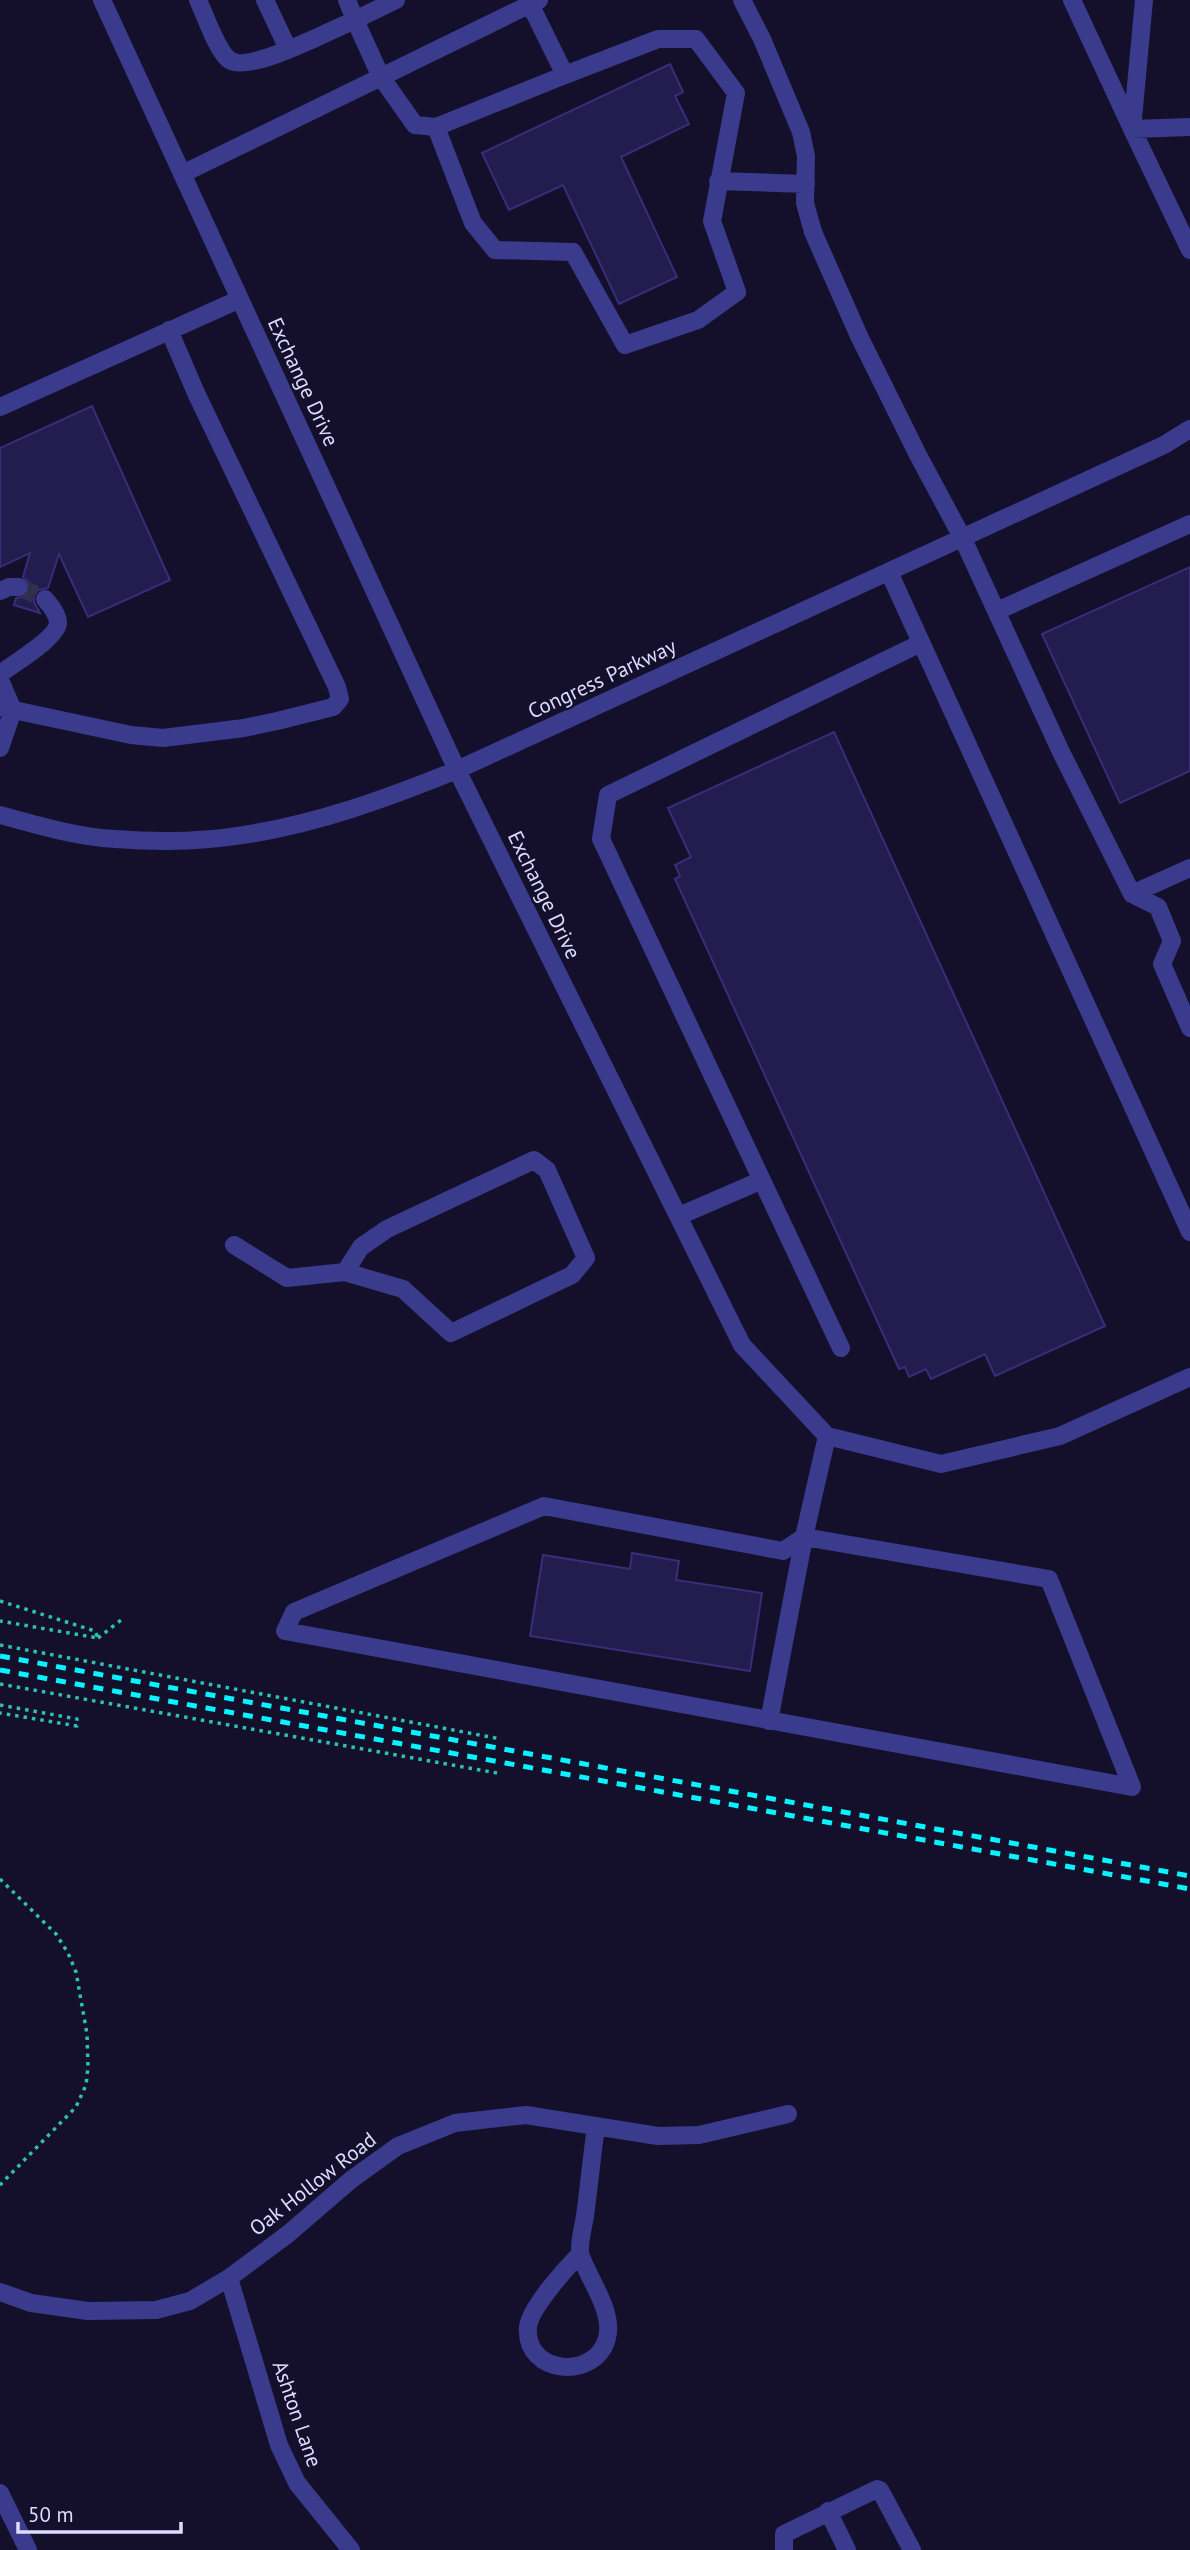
<svg xmlns="http://www.w3.org/2000/svg" width="1190" height="2550" viewBox="0 0 1190 2550" font-family="'PT Sans',sans-serif">
<style>
.building{fill:#231c4e;stroke:#392d7a;stroke-width:2}
.lines{fill:none;stroke-linecap:round;stroke-linejoin:round}
.minor-tunnel{stroke:#322e4c;stroke-width:18;stroke-dasharray:18 9;stroke-linecap:butt}
.path{stroke:#2dc1b1;stroke-width:3.5;stroke-dasharray:3.5 5;stroke-linecap:butt}
.minor{stroke:#3a3b8c;stroke-width:18}
.rail{stroke:#07f3ff;stroke-width:5;stroke-dasharray:10 9;stroke-linecap:butt}
.labels{text-anchor:middle;stroke-width:5;stroke-linejoin:round;paint-order:stroke}
.street-label{font-size:21px;fill:#dedbff;stroke:#14102c}
</style>
<rect width="100%" height="100%" fill="#14102c"/>
<path class="building" d="M 670,64 L 683,92 L 675,96 L 689,124 L 621,157 L 677,277 L 619,304 L 563,185 L 509,210 L 482,153 Z
M 92,406 L 170,580 L 88,617 L 59,554 L 48,588 L 38,590 L 34,596 L 34,602 L 40,613 L 14,605 L 16,598 L 24,597 L 29,592 L 29,582 L 23,577 L 30,553 L 0,567 L 0,448 Z
M 1190,567 L 1190,771 L 1120,803 L 1042,634 Z
M 834,732 L 1105,1326 L 995,1376 L 985,1354 L 931,1379 L 926,1369 L 909,1377 L 905,1367 L 899,1369 L 675,879 L 680,876 L 675,865 L 691,857 L 668,808 Z
M 632,1553 L 679,1561 L 676,1580 L 762,1593 L 750,1671 L 530,1636 L 543,1555 L 630,1569 Z"/>
<g class="lines">
<path class="minor-tunnel" d="M 19,587 L 45,599"/>
<path class="path" d="M 0,1601 L 95,1631 L 98,1638 L 0,1621
M 98,1638 L 121,1620
M 0,1645 L 501,1739
M 0,1684 L 497,1773
M 0,1705 L 77,1719 L 77,1726 L 0,1713
M 0,1879 L 56,1934 L 68,1953 L 76,1972 L 87,2034 L 88,2067 L 86,2085 L 76,2107 L 0,2185"/>
<path class="minor" d="M 102,0 L 457,770 L 742,1345 L 827,1436 L 941,1464 L 1060,1436 L 1190,1377
M 198,0 C 205,15 216,48 228,59 C 246,76 333,29 355,20 L 347,0
M 265,0 L 288,49
M 396,0 L 355,20 L 381,77 L 415,125 L 436,127
M 528,0 L 565,75 L 658,39 L 696,39 L 736,93 L 712,221 L 737,292 L 698,320 L 625,345 L 573,252 L 495,250 L 473,223 L 436,127 L 565,75
M 742,0 L 762,39 L 801,132 L 806,156 L 805,203 L 813,232 L 859,336 L 918,455 L 963,539 L 1061,752 L 1132,894 L 1158,907 L 1172,941 L 1162,964 L 1190,1028
M 1072,0 L 1132,129
M 1190,127 L 1132,129 L 1190,250
M 1132,129 L 1144,0
M 182,174 L 539,0
M 718,181 L 806,184
M 0,407 L 240,299
M 889,572 L 1190,1232
M 0,591 L 9,587 L 19,587
M 997,611 L 1190,524
M 0,674 C 13,664 57,638 58,623 C 58,614 50,605 45,599
M 0,680 L 13,710 L 0,748
M 0,707 L 131,735 L 163,738 L 244,728 L 277,721 L 333,707 L 340,699 L 337,687 L 196,393 L 169,330
M 0,815 C 37,825 77,837 115,839 C 156,842 202,842 243,835 C 317,824 388,798 457,770 L 1164,445 L 1190,429
M 1132,894 L 1190,868
M 679,1216 L 762,1180
M 234,1245 L 287,1278 L 345,1272 L 361,1247 L 387,1229 L 534,1160 L 547,1170 L 586,1258 L 572,1275 L 451,1333 L 403,1289 L 345,1272
M 841,1348 L 601,839 L 608,795 L 921,643
M 804,1537 L 783,1551 L 544,1506 L 294,1612 L 285,1631 L 1132,1787 L 1049,1579 L 804,1537 L 827,1436
M 769,1721 L 804,1537
M 580,2254 C 566,2268 530,2308 528,2327 C 524,2375 596,2381 607,2338 C 613,2315 595,2288 586,2268 C 584,2263 581,2258 580,2253 C 579,2242 583,2228 585,2216 C 589,2186 592,2156 596,2126
M 229,2278 L 279,2445 L 297,2483 L 351,2550
M 0,2292 L 31,2303 L 88,2311 L 156,2310 L 190,2301 L 229,2278 L 288,2234 L 352,2179 L 398,2146 L 455,2123 L 526,2115 L 658,2136 L 699,2135 L 788,2114
M 0,2493 L 28,2550
M 828,2511 L 847,2550
M 784,2550 L 784,2534 L 877,2489 L 880,2490 L 912,2550"/>
<path class="rail" d="M 0,1656 L 1190,1876
M 0,1670 L 1190,1889"/>
</g>
<g class="labels">
<g class="street-label">
<text transform="translate(303 382) rotate(65)" y="7">Exchange Drive</text>
<text transform="translate(602 679) rotate(-25)" y="7">Congress Parkway</text>
<text transform="translate(544 895) rotate(64)" y="7">Exchange Drive</text>
<text transform="translate(313 2184) rotate(-38)" y="7">Oak Hollow Road</text>
<text transform="translate(297 2414) rotate(71)" y="7">Ashton Lane</text>
</g>
</g>
<path d="M18 2522v10h163v-10" fill="none" stroke="#dedbff" stroke-width="3.5"/>
<text x="28" y="2522" font-size="21" fill="#dedbff" stroke="#14102c" stroke-width="5" paint-order="stroke">50 m</text>
</svg>
